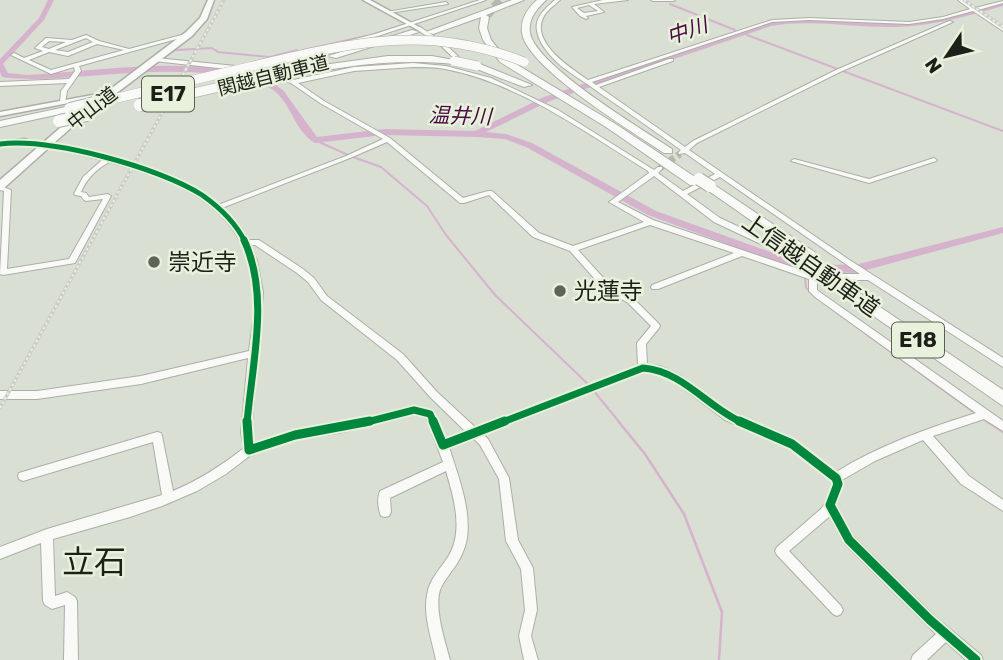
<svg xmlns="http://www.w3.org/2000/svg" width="1003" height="660" viewBox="0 0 1003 660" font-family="Rubik,'Noto Sans JP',sans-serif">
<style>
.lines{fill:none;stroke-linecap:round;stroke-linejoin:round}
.stream-far1{stroke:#d6b3cd;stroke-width:2}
.stream{stroke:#d6b3cd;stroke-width:2.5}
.river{fill:#d6b3cd;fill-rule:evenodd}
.minor-tunnel{stroke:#b3b9ae;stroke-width:7;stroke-dasharray:7 3.5;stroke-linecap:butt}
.motorway-tunnel{stroke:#b3b9ae;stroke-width:9;stroke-dasharray:9 4.5;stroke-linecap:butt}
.minor-casing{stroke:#abafa6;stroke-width:2}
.tertiary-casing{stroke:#abafa6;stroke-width:3}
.trunk-casing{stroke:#abafa6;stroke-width:3}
.motorway-casing{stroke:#abafa6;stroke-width:2}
.minor{fill:#f9faf8;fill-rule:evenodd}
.tertiary{fill:#f9faf8;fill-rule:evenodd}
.trunk{fill:#f9faf8;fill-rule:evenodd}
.motorway{fill:#f9faf8;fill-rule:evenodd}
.rail-casing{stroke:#cbccca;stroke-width:3.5}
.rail{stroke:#e8f1db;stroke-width:2;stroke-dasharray:2.5;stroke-linecap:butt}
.motorway-bridge-far2-casing{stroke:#abafa6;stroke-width:10;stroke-linecap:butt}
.motorway-bridge-far1-casing{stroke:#abafa6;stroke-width:14;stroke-linecap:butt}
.motorway-bridge-casing{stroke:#abafa6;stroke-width:18;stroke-linecap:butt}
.motorway-bridge-far2{stroke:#f9faf8;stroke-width:9}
.motorway-bridge-far1{stroke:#f9faf8;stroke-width:12}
.motorway-bridge{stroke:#f9faf8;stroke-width:16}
.cycleway-far2-casing{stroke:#e8f1db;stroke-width:9}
.cycleway-far1-casing{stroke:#e8f1db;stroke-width:11}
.cycleway-casing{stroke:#e8f1db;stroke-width:13}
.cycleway-far2{stroke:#00873e;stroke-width:5}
.cycleway-far1{stroke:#00873e;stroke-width:7}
.cycleway{stroke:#00873e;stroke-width:9}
.poi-dot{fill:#5f635a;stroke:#e8f1db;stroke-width:2.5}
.labels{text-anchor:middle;stroke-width:5;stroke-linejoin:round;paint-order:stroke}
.far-street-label{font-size:19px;fill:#1d2019;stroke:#e8f1db}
.far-water-label{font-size:21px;font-style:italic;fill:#490a41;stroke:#e8f1db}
.shield{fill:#e8f1db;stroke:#5a5f53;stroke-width:2}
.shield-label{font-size:21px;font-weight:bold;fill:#1d2019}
.poi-label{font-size:23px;fill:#1d2019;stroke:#e8f1db;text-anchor:start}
.street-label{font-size:23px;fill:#1d2019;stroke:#e8f1db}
.near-quarter-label{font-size:32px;fill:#1d2019;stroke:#e8f1db}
</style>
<rect width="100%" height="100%" fill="#d9dfd3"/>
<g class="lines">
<path class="stream-far1" d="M 670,4 L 735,30
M 741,32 L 745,34
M 371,35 L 403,25
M 747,35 L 1003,131
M 176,50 L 212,48 L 218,52 L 270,57 L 297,50
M 303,50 L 366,36
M 315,140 L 348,155
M 353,157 L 381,167 L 427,206 L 446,235 L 496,296 L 590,386
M 805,278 L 806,288 L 810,291
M 825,304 L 976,414
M 593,390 L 620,423
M 983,419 L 989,423"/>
<path class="stream" d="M 618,421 L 645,454 L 684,514 L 722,612 L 719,660
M 986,421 L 1003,432"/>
<path class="river" d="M 48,0 L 54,0 L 44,20 L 3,64 L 8,73 L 28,75 C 94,72 229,49 283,90 L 317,137 L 384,129 L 475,131 L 544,97 L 770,22 C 812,15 853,23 896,23 C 933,23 968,12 1003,2 L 1003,6 C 968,16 933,26 896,27 C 854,28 813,19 771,26 L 550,101 L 486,132 L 506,134 L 532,143 L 656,211 L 804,264 L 855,265 L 1003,227 L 1003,233 L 855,273 L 803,272 L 648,215 L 526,147 L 505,139 L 478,137 L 384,135 L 315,143 C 293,131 291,98 268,87 C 248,77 227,74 205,73 C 166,70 127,73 88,76 C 59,78 31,81 2,77 L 0,72 L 0,59 L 39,18 Z"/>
<path class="minor-tunnel" d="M 660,168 L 680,154"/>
<path class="motorway-tunnel" d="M 485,17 L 501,0"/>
<g class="minor-casing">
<path id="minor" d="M 480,0 L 486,0 L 378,36 L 345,43 L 343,42 L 375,34 Z
M 555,0 L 560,0 C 555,5 548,9 544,16 C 529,42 571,68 588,80 L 772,20 L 809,18 L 909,22 L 943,17 L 970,9 L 958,0 L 963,0 L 975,8 L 1003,1 L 1003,3 L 978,10 L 1003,28 L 1003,31 L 973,11 L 943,19 L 909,24 L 809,20 L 772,22 L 592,82 L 596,85 L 669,59 L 673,59 L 673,61 L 599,87 L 685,147 L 693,141 L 836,70 L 949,21 L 953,22 L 840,72 L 697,143 L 689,150 L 848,259 L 1003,358 L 1003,367 L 868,280 L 817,280 L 817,290 L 821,293 L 1003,421 L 1003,431 L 984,419 L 933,436 L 969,476 L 1003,500 L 1003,511 L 961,484 L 923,440 L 875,461 L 842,480 L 843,484 L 836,505 L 853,536 L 934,616 L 981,655 L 983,660 L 966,660 L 946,642 L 927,660 L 911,660 L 913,655 L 936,634 L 845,544 L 830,516 L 789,551 L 841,606 L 843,610 L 841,614 L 837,616 L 833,614 L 777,555 L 775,551 L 777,547 L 821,509 L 826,502 L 833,484 L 832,481 L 788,447 L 725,420 L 675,382 L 656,373 L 643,372 L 483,434 L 488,439 L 509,478 L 518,540 L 533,568 L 537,610 L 531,636 L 538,660 L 524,660 L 519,636 L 525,610 L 521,569 L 506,541 L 499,479 L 480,445 L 473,438 L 449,447 C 458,476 471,507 467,538 C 465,550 459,562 451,572 C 447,578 442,584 440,590 C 434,609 445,641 450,660 L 436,660 C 432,640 423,616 427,595 C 429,580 440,569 448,557 C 464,532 454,498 446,471 L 390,498 L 391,512 L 389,516 L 385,517 L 381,516 C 378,509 377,498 380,491 L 443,462 L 426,417 L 414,414 L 339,433 L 295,439 L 252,454 L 226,474 L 197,491 L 162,506 L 130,517 L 53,539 L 55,596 L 67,592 L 75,597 L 77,601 L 78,660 L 64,660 L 65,605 L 52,609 L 45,605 L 43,601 L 41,543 L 0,559 L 0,547 L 47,529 L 162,495 L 153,442 L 23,481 L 19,479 L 18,476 L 19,473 L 157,432 L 161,433 L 162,436 L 173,491 C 199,480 221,466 244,448 L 241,433 L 248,358 L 141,384 L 37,399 L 0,399 L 0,391 L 37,391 L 141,376 L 249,351 C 251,333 256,309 255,292 C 255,286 253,281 252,276 C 239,203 172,178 109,162 C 96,170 87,178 81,192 L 86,193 L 89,197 L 108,194 L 111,196 L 75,263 L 3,275 L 0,274 L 4,191 L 0,190 L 0,186 L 11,190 L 7,269 L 69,259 L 103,199 L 86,201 L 84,200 L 81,196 L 75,195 L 74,194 L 83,177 L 102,160 L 65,151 L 41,147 L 41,145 C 59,144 77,150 94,154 C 137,165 183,176 218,205 L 346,156 L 383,139 L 320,103 L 291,83 L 245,69 L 245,67 L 293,80 L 354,67 L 413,63 L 446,66 L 491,78 L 558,110 L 654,170 L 658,167 L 662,167 L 662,169 L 658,173 L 683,191 L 715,174 L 685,153 L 679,154 L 678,153 L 681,150 C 654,131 628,112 601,94 C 588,84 574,76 561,66 C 551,57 539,44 537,31 C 534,17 546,8 555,0 ZM 413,67 C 424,67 435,67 445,69 C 519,83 585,132 648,171 L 649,173 L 609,202 L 644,222 L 573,246 L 539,233 L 492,191 L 488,191 L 463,198 L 390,138 L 324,101 L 298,83 L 354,71 ZM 387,142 L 460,203 L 464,203 L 489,195 L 533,237 L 570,251 L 601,286 L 628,303 L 651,326 L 637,343 L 638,366 L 476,428 L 437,392 L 403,354 L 327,296 L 314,278 L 303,269 L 259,240 L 248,240 C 242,228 232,216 222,208 L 350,158 ZM 654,176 L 714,222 L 765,246 L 771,246 L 772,244 L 771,242 L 720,218 L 687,194 L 720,177 L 860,274 L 813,274 L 653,220 L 618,202 ZM 650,225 L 734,253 L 652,285 L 651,287 L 652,289 L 658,289 L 742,256 L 809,279 L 809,291 L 815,297 L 976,413 C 928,428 880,445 836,472 L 796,441 L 733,414 L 681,376 L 660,366 L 647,365 L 646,344 L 659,328 L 660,326 L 659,324 L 634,299 L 607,282 L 578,250 ZM 250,245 L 255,245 L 297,273 L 308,282 L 321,300 L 397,360 L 431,398 L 466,432 L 446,439 L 433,411 L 414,406 L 339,425 L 295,431 L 253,444 L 251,433 L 263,292 L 257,261 Z
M 603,0 L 628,0 L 594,4 L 604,12 L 586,16 L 588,18 L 586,19 L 580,16 L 572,7 ZM 589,5 L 598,11 L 584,13 L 577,8 Z
M 651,0 L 675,0 L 673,1 L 653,1 Z
M 446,2 L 448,4 L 389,13 L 387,12 Z
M 416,27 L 420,27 L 443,42 L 467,65 L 467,67 L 463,67 L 439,44 L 416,29 Z
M 189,33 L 191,34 L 191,35 L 79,66 L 81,71 L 67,91 L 65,103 L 60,102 L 61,91 L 67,83 L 0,86 L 0,82 L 69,79 L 75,71 L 74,67 L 51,74 L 11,55 L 14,53 L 24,58 L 43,51 L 35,48 L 46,38 L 72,40 L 86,35 L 99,41 L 129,49 ZM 86,38 L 93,42 L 68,52 L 55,50 ZM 49,41 L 66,42 L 49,49 L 42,47 ZM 97,44 L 124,50 L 51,70 L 29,60 L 49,52 L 68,56 Z
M 156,58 L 236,66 L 239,68 L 236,70 L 154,61 L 154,59 Z
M 934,158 L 937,160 L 936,161 L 869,183 L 791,161 L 794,159 L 869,179 Z"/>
</g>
<g class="tertiary-casing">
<path id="tertiary" d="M 363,0 L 370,0 L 421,28 L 416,29 Z
M 109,92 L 112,94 L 111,95 L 0,116 L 0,112 Z
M 24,139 L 47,146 L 43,148 L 24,143 L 0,146 L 0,142 Z"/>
</g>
<g class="trunk-casing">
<path id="trunk" d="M 208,0 L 214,0 L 207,19 L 192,36 L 73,126 L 4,188 L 0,189 L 0,180 L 67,122 L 186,32 L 200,18 Z"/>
</g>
<g class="motorway-casing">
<path id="motorway" d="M 512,0 L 524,0 L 486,15 L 489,17 L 487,28 L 491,40 L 506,58 L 614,123 L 698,179 L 698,185 L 690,185 L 606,127 L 500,62 L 483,40 L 479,28 L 481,17 L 433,34 L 426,32 Z
M 537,0 L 546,0 C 537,9 528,18 530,33 C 536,66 642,129 672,149 L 672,153 L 664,153 C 633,132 527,68 522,33 C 520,19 528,8 537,0 Z
M 412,30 L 419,32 L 336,58 L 328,56 Z
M 388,56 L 432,56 L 459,61 L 454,64 C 394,58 337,66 279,80 L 274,77 L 323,65 Z
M 474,64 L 480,64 L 532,85 L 524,87 L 474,68 Z
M 70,106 L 75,109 L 74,111 L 0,127 L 0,121 Z
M 710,182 L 816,253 L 818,256 L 816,259 L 806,259 L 706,189 L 704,186 Z
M 834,276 L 1003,390 L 1003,406 L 829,285 L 827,281 L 829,277 Z"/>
</g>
<use href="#minor" class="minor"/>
<use href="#tertiary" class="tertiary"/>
<use href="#trunk" class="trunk"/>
<use href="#motorway" class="motorway"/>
<g class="rail-casing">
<path id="rail" d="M 964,0 L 1003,27
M 0,408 L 224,0"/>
</g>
<use href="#rail" class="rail"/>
<g class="motorway-bridge-far2-casing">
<path id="motorway-bridge-far2" d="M 454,61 L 477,66
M 87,105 C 142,92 197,79 253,66 C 350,43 427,23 524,62
M 140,105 L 277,74"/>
</g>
<g class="motorway-bridge-far1-casing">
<path id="motorway-bridge-far1" d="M 140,105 L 148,103
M 70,109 L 94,103
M 59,121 L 87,115
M 699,179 L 710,186"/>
</g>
<g class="motorway-bridge-casing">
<path id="motorway-bridge" d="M 793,252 L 834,281"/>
</g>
<use href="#motorway-bridge-far2" class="motorway-bridge-far2"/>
<use href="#motorway-bridge-far1" class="motorway-bridge-far1"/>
<use href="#motorway-bridge" class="motorway-bridge"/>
<g class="cycleway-far2-casing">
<path id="cycleway-far2" d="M 0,144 C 51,138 158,167 202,195 C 219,207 236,223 245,242"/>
</g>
<g class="cycleway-far1-casing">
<path id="cycleway-far1" d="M 244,240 C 270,296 252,363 247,423
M 363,423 L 414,410 L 430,414 L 434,423
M 500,423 L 643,368 C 683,371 708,408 743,423"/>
</g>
<g class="cycleway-casing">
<path id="cycleway" d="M 247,421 L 249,450 L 295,435 L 370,421
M 433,421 L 443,445 L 505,421
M 739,421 L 792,444 L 836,478 L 838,484 L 830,505 L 849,540 L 930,620 L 976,660"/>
</g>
<use href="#cycleway-far2" class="cycleway-far2"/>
<use href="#cycleway-far1" class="cycleway-far1"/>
<use href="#cycleway" class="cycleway"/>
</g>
<g class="poi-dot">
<circle cx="154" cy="262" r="7"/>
<circle cx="560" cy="291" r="7"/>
</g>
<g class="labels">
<g class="far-street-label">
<text transform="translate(273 75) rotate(-14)" y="7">関越自動車道</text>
<text transform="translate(92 108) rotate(-38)" y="7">中山道</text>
</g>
<g class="far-water-label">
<text transform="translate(687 31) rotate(-19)" y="7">中川</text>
<text transform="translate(460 116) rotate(2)" y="7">温井川</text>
</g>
<g class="shield">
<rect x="142" y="76.5" width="52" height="35" rx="5"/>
<rect x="892" y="322.5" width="52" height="35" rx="5"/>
</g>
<g class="shield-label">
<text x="168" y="101">E17</text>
<text x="918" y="347">E18</text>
</g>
<g class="poi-label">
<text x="168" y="270">崇近寺</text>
<text x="574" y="299">光蓮寺</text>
</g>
<g class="street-label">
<text transform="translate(811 265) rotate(35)" y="8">上信越自動車道</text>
</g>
<g class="near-quarter-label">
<text x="94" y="573">立石</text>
</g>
</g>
<g transform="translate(947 56) rotate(235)" stroke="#e8f1db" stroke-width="5" paint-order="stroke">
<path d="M0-5L12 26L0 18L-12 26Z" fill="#1d2019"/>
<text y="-10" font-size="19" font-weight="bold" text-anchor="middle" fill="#1d2019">N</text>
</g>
</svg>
